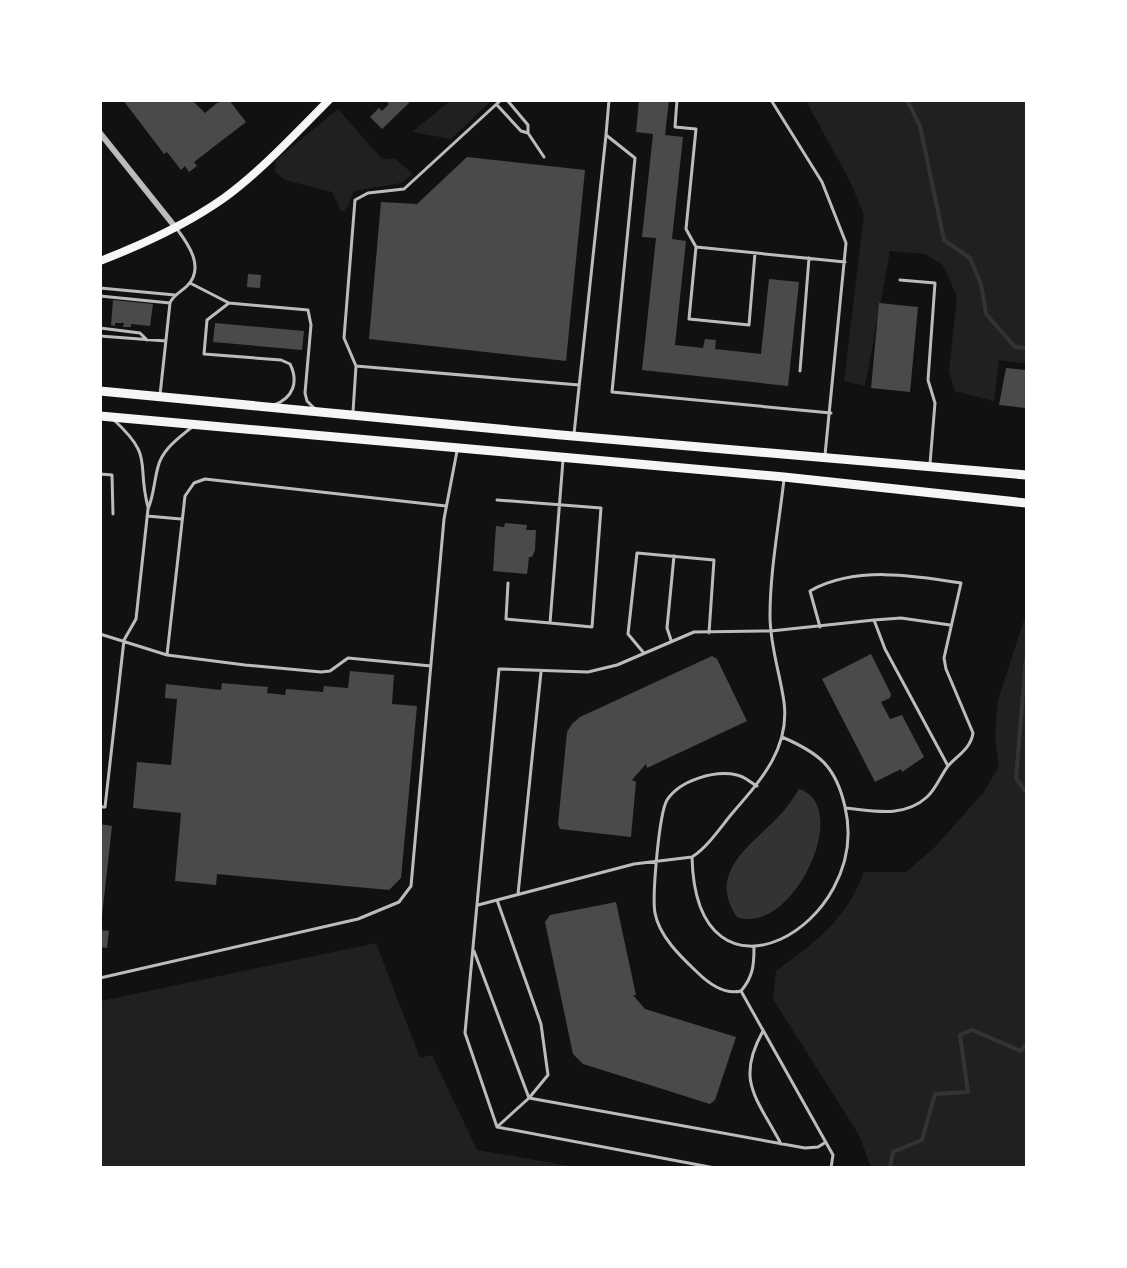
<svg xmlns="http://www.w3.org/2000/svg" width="1127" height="1268" viewBox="0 0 1127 1268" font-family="Commissioner,sans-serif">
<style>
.green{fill:#202020}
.water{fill:#333}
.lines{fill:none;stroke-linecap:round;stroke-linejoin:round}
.stream{stroke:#333;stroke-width:4}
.building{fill:#4a4a4a}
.service{stroke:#bcbcbc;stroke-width:3}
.minor{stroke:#bcbcbc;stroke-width:6}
.secondary{stroke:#f5f5f5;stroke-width:8}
.primary{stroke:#f5f5f5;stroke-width:9}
</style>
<rect width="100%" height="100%" fill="#111"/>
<path class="green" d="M 450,101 L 491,101 L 451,139 L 412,132 Z
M 806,101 L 1026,101 L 1026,364 L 999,360 L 994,401 L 955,391 L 949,371 L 957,297 L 943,265 L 925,254 L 890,251 L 865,386 L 844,381 L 864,215 L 850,181 Z
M 338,109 L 382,159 L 395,159 L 413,174 L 401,183 L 354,191 L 345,212 L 340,209 L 332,192 L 285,180 L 275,172 L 276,160 Z
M 1026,614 L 1026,1167 L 871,1167 L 859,1135 L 773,999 L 776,971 C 816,942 846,920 864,872 L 906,872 L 933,849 L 984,792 L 999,766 L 995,735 L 998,700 Z
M 376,943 L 420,1058 L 432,1055 L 477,1150 L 576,1167 L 101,1167 L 101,1001 Z"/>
<path class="water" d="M 799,789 C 854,806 792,937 737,917 C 706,872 752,845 779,816 C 787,808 793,798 799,789 Z"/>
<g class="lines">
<path class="stream" d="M 907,100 L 920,126 L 944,240 L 970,258 L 981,284 L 986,314 L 1015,347 L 1026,348
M 1026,659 L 1016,778 L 1026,792
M 890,1168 L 893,1152 L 922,1140 L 935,1094 L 968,1092 L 960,1035 L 972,1030 L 1021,1051 L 1026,1044"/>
</g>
<path class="building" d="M 123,100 L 192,100 L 205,113 L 217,103 L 229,100 L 246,122 L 194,162 L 197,166 L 189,172 L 185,166 L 181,170 L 167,152 L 164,154 Z
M 385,100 L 412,100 L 382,129 L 370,117 L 379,108 L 382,111 L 389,104 Z
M 639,100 L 669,100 L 665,135 L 683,137 L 672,239 L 686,241 L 675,345 L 703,348 L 705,339 L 716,340 L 715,349 L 761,354 L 769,279 L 799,282 L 788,386 L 642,370 L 656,238 L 642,237 L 653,134 L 636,132 Z
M 467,157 L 585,170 L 566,361 L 369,339 L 381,202 L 417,204 Z
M 248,274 L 261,275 L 260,288 L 247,287 Z
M 113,300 L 153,304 L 150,326 L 131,324 L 131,327 L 123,327 L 124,323 L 115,323 L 115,326 L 111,325 Z
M 879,303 L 918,307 L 910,392 L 871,388 Z
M 215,323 L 304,331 L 302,350 L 213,342 Z
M 1006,368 L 1026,370 L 1026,408 L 999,405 Z
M 505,523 L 527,525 L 526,530 L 536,530 L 535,550 L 532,557 L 529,557 L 527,574 L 493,571 L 496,526 L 504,527 Z
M 871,654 L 891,694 L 890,698 L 881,702 L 890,719 L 902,715 L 924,757 L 902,772 L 901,769 L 875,782 L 822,679 Z
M 712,656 L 717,659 L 747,721 L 647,768 L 646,764 L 632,780 L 636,782 L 631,837 L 560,829 L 558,824 L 567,732 L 572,724 L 580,717 Z
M 350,671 L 394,675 L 392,704 L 417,706 L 401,878 L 389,890 L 217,874 L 216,885 L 175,881 L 181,813 L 133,808 L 137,762 L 171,765 L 177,699 L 165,698 L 166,684 L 221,690 L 222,683 L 268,687 L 267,693 L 285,695 L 286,689 L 323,692 L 324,686 L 348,688 Z
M 100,824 L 112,826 L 102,916 L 100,916 Z
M 616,902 L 636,995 L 633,995 L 645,1009 L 736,1037 L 715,1100 L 710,1104 L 583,1064 L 573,1054 L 545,922 L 550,915 Z
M 100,930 L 109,931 L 107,948 L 100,947 Z"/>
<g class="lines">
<path class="service" d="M 507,100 L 528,125 L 528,133 L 544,157
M 609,100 L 606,135 L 635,158 L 612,392 L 831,413
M 677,100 L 675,127 L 696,129 L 686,229 L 696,247 L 689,319 L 749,325 L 755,253
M 771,100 L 822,182 L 846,243 L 825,455
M 497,105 L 521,131 L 528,133
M 696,247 L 845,262
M 900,280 L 935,283 L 928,380 L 935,403 L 930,464
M 190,283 L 229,303 L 207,320 L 204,354 L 281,360 L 290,364 C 299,382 293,398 274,405
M 100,288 L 175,295
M 100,296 L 170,303
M 229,303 L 308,310 L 311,325 L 305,393 L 307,401 L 315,409
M 100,328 L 140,333 L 147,340
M 100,336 L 166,341
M 356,366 L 579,385
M 800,371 L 809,258
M 160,395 L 170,303 C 173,295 181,292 187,286 C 205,268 189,245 177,229
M 353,412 L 356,366 L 344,338 L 355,200 L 368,193 L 404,189 L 501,100
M 114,420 C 155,458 136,462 148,507
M 574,434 L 606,135
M 100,474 L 112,475 L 113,514
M 497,500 L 601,508 L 592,627 L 550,623
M 147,516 L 181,519
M 508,583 L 506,619 L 550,623 L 563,460
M 874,620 L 901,618 L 950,625
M 820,627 L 810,591 C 854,566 913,575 961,583 L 944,658 L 946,669 L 973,733 C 971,748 958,755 948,766 C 941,775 936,789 927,797 C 904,818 874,811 846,808
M 100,634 L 167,655
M 671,640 L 667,628 L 674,556
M 643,652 L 628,634 L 637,553 L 714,560 L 709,633
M 431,666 L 348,658 L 330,671 L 321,672 L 245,665 L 167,655 L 185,496 L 194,483 L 205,479 L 446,506
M 782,737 C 819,753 836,766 845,807 C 873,925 696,1025 692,857 C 709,846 721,826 735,810 C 762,779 790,747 784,702 C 780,673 770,646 770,616 C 770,571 779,524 784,479
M 100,807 L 105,807 L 124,640 L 136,619 L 148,509 C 154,495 154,481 158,467 C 162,449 179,438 192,427
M 518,894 L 541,672
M 478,905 L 634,864 L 692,857
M 754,948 C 754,965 753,977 741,991 C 724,995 709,984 697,972 C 681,957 659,936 655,913 C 652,896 659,814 667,800 C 680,780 715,770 737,775 C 744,776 751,783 757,786
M 474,951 L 529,1098 L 805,1148 L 818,1147 L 826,1142
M 100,978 L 358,919 L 399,902 L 411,886 L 444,519 L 457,451
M 741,991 L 833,1155 L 831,1168
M 763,1031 C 735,1081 757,1098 781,1144
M 497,1127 L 529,1098 L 548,1075 L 541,1024 L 497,900
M 715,1168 L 497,1127 L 465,1033 L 499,669 L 588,672 L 617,665 L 694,632 L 771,631 L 874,620 L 885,649 L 948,766"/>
<path class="minor" d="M 100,133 L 176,228"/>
<path class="secondary" d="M 100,261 C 144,244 186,225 224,198 C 262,170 295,134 329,100"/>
<path class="primary" d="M 100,391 L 561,435 L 1026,475
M 100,416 L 784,477 L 1026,503"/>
</g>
<rect width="1127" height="1268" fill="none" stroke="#ffffff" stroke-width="204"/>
</svg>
